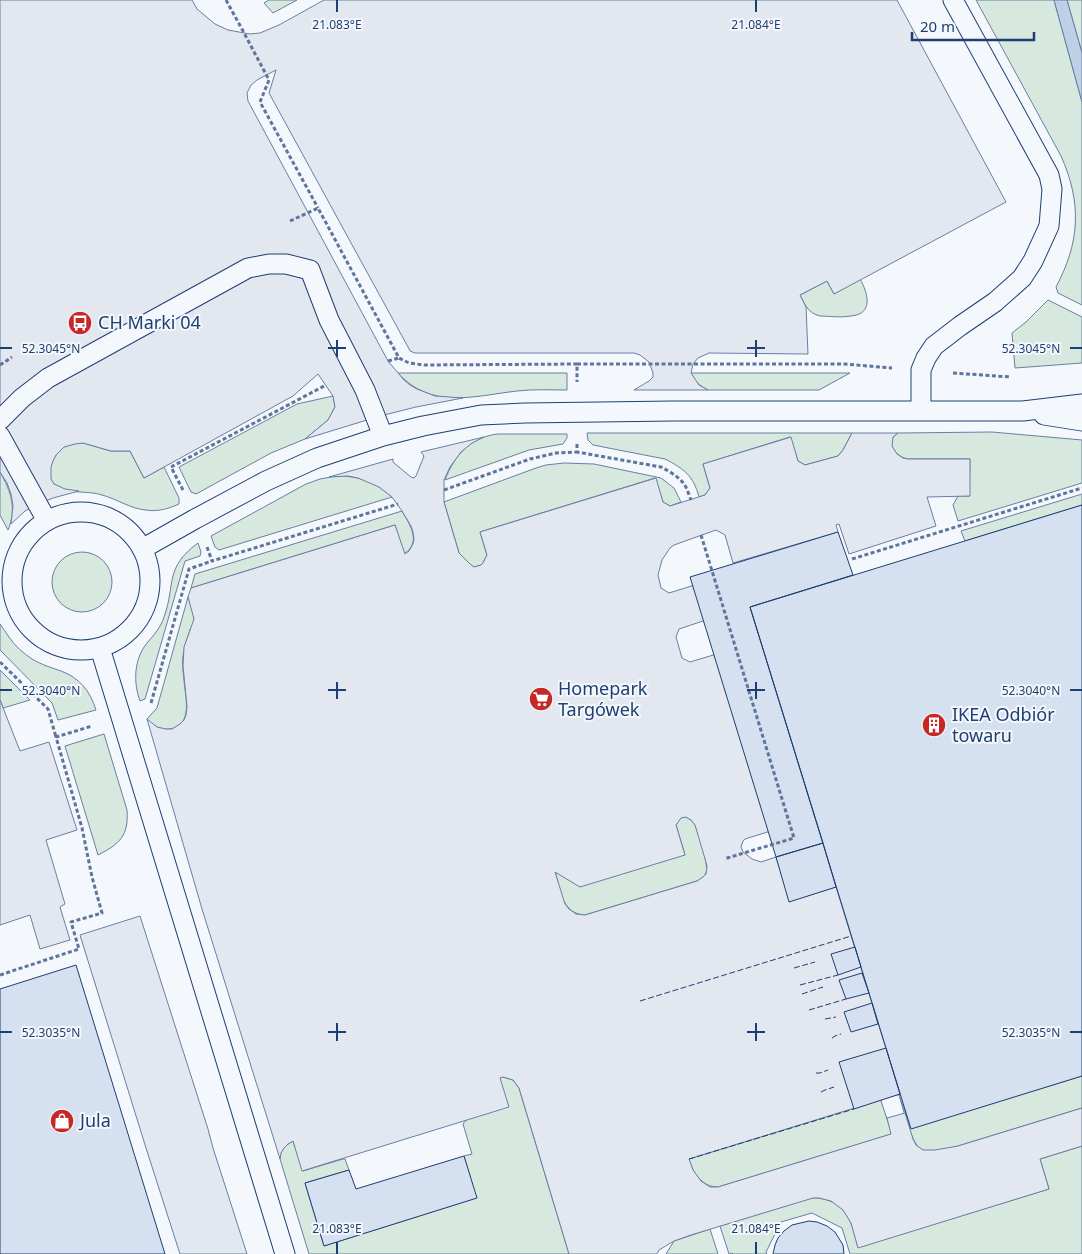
<svg xmlns="http://www.w3.org/2000/svg" width="1082" height="1254" viewBox="0 0 1082 1254" font-family="'Noto Sans',sans-serif">
<style>
.green{fill:#d7e8df;stroke:#687fa3}
.parking{fill:#e3e8f0;stroke:#687fa3;fill-rule:evenodd}
.water{fill:#bed0e5;stroke:#687fa3}
.building{fill:#d5e0f0;stroke:#1d3f73}
.lines{fill:none;stroke-linecap:round;stroke-linejoin:round}
.service-casing{stroke:#1d3f73;stroke-width:21}
.path{stroke:#5e769c;stroke-width:3;stroke-dasharray:4 2.5;stroke-linecap:butt}
.service{stroke:#f4f7fb;stroke-width:19}
.fence{stroke:#1d3f73;stroke-width:1;stroke-dasharray:6 2.5;stroke-linecap:butt}
.ticks{fill:none;stroke:#1d3f73;stroke-width:2}
.labels{text-anchor:middle;stroke-width:4;stroke-linejoin:round;paint-order:stroke}
.poi-label{font-size:18px;fill:#1d3f73;stroke:#f4f7fb;text-anchor:start}
.ticks-label{font-size:12px;text-anchor:middle;fill:#1d3f73;stroke:#f4f7fb;stroke-width:4;stroke-linejoin:round;paint-order:stroke}
</style>
<rect width="100%" height="100%" fill="#f4f7fb"/>
<path class="green" d="M 269,0 L 297,0 L 273,13 L 264,3 Z
M 976,0 L 1054,0 L 1082,102 L 1082,305 L 1058,293 L 1056,287 C 1080,242 1082,203 1061,156 Z
M 1067,0 L 1082,0 L 1082,53 Z
M 860,279 C 868,293 874,314 851,316 C 841,318 830,316 820,316 C 808,313 805,305 800,295 L 827,281 L 834,294 Z
M 1048,300 L 1082,317 L 1082,363 L 1015,368 L 1012,333 L 1026,322 Z
M 398,373 L 567,373 L 567,390 C 551,390 534,389 517,391 C 474,396 431,410 398,373 Z
M 691,373 L 850,373 L 819,390 L 708,390 C 700,386 694,381 691,373 Z
M 333,396 L 335,407 L 328,420 L 305,439 L 271,453 L 196,494 L 191,492 L 179,467 L 297,404 Z
M 992,432 L 1082,440 L 1082,483 L 958,521 L 953,505 L 958,496 L 969,496 L 970,459 L 908,459 C 899,457 893,452 891,443 L 893,437 L 898,433 Z
M 587,433 L 852,433 L 843,450 L 838,456 L 805,465 L 798,461 L 790,437 L 703,464 L 710,488 L 705,495 L 699,497 C 693,475 684,469 665,459 L 593,445 L 588,440 Z
M 498,434 L 567,434 L 567,438 L 563,444 L 529,450 L 445,480 C 454,456 470,437 498,434 Z
M 83,443 L 111,451 L 130,451 L 144,478 L 164,467 L 179,498 L 179,504 C 168,509 157,512 146,510 C 131,509 117,499 102,495 C 88,490 66,495 54,484 C 44,474 54,453 64,447 C 70,444 77,443 83,443 Z
M 564,463 L 594,464 L 661,478 L 674,488 L 681,502 L 670,506 L 663,502 L 655,478 L 480,532 L 487,555 L 483,563 L 481,565 L 474,567 L 470,565 L 459,553 L 444,502 L 536,468 L 546,465 Z
M 0,472 C 11,491 17,509 8,530 L 0,515 Z
M 336,476 C 359,476 374,481 392,497 L 219,550 L 215,547 L 211,536 L 306,484 L 320,479 Z
M 1082,494 L 1082,505 L 965,541 L 961,531 Z
M 402,511 C 410,525 422,542 404,554 L 395,525 L 191,588 L 195,574 Z
M 198,543 L 201,552 L 200,556 L 185,561 L 145,699 L 140,701 C 133,682 134,659 147,643 C 154,635 161,627 164,617 C 176,584 164,568 198,543 Z
M52 582a30 30 0 1 1 60 0a30 30 0 1 1-60 0Z
M 188,597 C 190,603 195,615 194,620 C 194,623 191,627 190,630 C 187,639 184,647 183,656 C 182,664 183,672 184,680 C 185,696 194,725 170,729 C 161,730 152,726 147,719 L 157,708 Z
M 0,624 C 3,628 6,633 9,637 C 15,646 23,653 32,659 C 42,665 50,667 61,671 C 80,678 90,691 96,710 L 58,720 L 52,703 L 0,650 Z
M 0,670 L 30,700 L 3,708 L 0,700 Z
M 104,734 L 127,810 C 129,835 120,844 98,855 L 65,746 Z
M 681,817 L 686,817 C 690,819 693,821 695,825 C 699,833 709,866 706,873 C 704,877 701,879 697,881 L 585,915 C 562,914 560,890 555,871 L 685,855 L 676,825 Z
M 1082,1076 L 1082,1108 L 958,1146 C 948,1149 933,1154 922,1150 C 911,1145 903,1107 899,1095 L 911,1128 Z
M 503,1077 L 513,1080 L 519,1088 L 569,1254 L 309,1254 L 280,1159 C 280,1150 286,1145 293,1141 L 303,1171 L 343,1159 L 345,1159 L 349,1170 L 305,1183 L 324,1246 L 476,1198 L 464,1156 L 472,1154 L 463,1124 L 500,1078 Z
M 883,1099 L 881,1101 L 892,1134 L 718,1187 C 702,1187 693,1173 689,1159 Z
M 1082,1146 L 1082,1254 L 850,1254 L 842,1228 L 812,1213 L 781,1222 L 766,1252 L 767,1254 L 733,1254 L 732,1253 L 729,1254 L 720,1226 L 807,1199 C 815,1197 822,1198 830,1201 C 850,1209 853,1229 858,1247 L 1049,1189 L 1040,1159 Z
M 710,1229 L 718,1254 L 666,1254 L 674,1241 Z"/>
<path class="parking" d="M 0,0 L 192,0 L 197,9 L 215,24 L 228,30 L 250,34 L 260,33 L 279,25 L 324,0 L 897,0 L 1006,202 L 834,294 L 827,281 L 800,295 L 806,307 L 808,354 L 709,353 L 698,358 L 693,364 L 691,373 L 699,385 L 708,390 L 634,390 L 649,381 L 653,377 L 653,373 L 649,362 L 640,355 L 634,353 L 415,353 L 410,351 L 408,347 L 269,93 L 276,70 L 257,80 L 251,85 L 247,93 L 248,101 L 388,361 L 404,380 L 410,385 L 417,389 L 435,396 L 463,398 L 416,407 L 380,416 L 305,439 L 328,420 L 335,407 L 333,396 L 318,374 L 293,396 L 144,478 L 130,451 L 111,451 L 83,443 L 75,444 L 64,447 L 56,455 L 53,461 L 51,467 L 51,479 L 54,484 L 65,489 L 79,491 L 53,498 L 38,504 L 25,511 L 11,524 L 13,506 L 11,494 L 7,483 L 0,472 Z
M 852,433 L 898,433 L 893,437 L 892,446 L 897,454 L 903,458 L 908,459 L 970,459 L 970,496 L 927,497 L 936,526 L 849,554 L 839,524 L 836,525 L 838,532 L 733,563 L 725,535 L 716,530 L 674,545 L 670,548 L 662,560 L 658,575 L 661,588 L 669,593 L 698,584 L 709,619 L 679,629 L 676,637 L 682,658 L 690,662 L 720,653 L 774,830 L 745,839 L 743,841 L 741,847 L 743,852 L 752,859 L 761,862 L 776,857 L 790,901 L 836,887 L 900,1094 L 689,1159 L 693,1170 L 701,1181 L 710,1187 L 718,1187 L 891,1134 L 887,1118 L 905,1113 L 913,1139 L 916,1145 L 923,1150 L 935,1150 L 958,1146 L 1082,1108 L 1082,1146 L 1040,1159 L 1049,1189 L 858,1248 L 851,1223 L 843,1210 L 831,1201 L 819,1198 L 813,1198 L 691,1235 L 674,1241 L 659,1250 L 657,1254 L 569,1254 L 519,1088 L 513,1080 L 503,1077 L 500,1078 L 509,1107 L 302,1171 L 293,1141 L 288,1144 L 284,1148 L 281,1153 L 280,1159 L 202,909 L 147,719 L 157,727 L 166,729 L 172,729 L 180,724 L 184,720 L 186,715 L 187,706 L 183,666 L 184,647 L 194,619 L 188,597 L 191,588 L 395,525 L 405,554 L 409,551 L 413,544 L 414,539 L 413,532 L 411,526 L 402,511 L 392,497 L 379,487 L 358,478 L 348,476 L 329,477 L 393,459 L 393,462 L 394,463 L 411,477 L 414,478 L 416,476 L 424,456 L 421,452 L 484,437 L 472,443 L 461,452 L 450,467 L 444,480 L 444,502 L 459,553 L 470,564 L 474,567 L 481,565 L 483,563 L 487,555 L 480,532 L 656,478 L 663,502 L 670,506 L 705,495 L 710,488 L 703,464 L 791,437 L 798,461 L 805,465 L 838,456 L 843,450 ZM 686,817 L 691,820 L 695,825 L 703,852 L 707,866 L 706,874 L 703,877 L 697,881 L 585,915 L 576,914 L 569,909 L 565,904 L 555,872 L 580,887 L 685,855 L 676,825 L 681,818 Z
M 0,700 L 20,751 L 49,742 L 77,830 L 46,840 L 65,904 L 60,907 L 70,940 L 40,949 L 30,915 L 0,925 Z
M 140,916 L 208,1129 L 213,1148 L 247,1254 L 180,1254 L 146,1148 L 80,935 Z"/>
<path class="water" d="M 1054,0 L 1067,0 L 1082,53 L 1082,102 Z"/>
<path class="building" d="M 1082,505 L 1082,1076 L 911,1129 L 750,607 Z
M 838,532 L 853,575 L 750,607 L 823,843 L 776,857 L 690,577 Z
M 823,843 L 836,887 L 789,902 L 776,857 Z
M 855,947 L 861,967 L 838,975 L 831,954 Z
M 76,965 L 165,1254 L 0,1254 L 0,989 Z
M 862,973 L 869,993 L 846,999 L 839,980 Z
M 872,1003 L 878,1024 L 851,1032 L 844,1012 Z
M 886,1048 L 900,1094 L 854,1109 L 839,1062 Z
M 464,1156 L 477,1198 L 324,1246 L 305,1183 L 349,1170 L 356,1189 Z
M 809,1221 L 817,1222 L 827,1226 L 835,1232 L 843,1245 L 844,1254 L 773,1254 L 775,1245 L 778,1238 L 784,1231 L 792,1225 Z"/>
<g class="lines">
<g class="service-casing">
<path id="service" d="M 921,411 L 921,370 L 926,358 L 934,346 L 960,326 L 995,302 L 1022,278 L 1033,261 L 1049,226 L 1052,189 L 1049,175 L 953,0
M 1044,415 L 1082,421
M 0,420 L 22,398 L 48,378 L 248,268 L 269,264 L 286,264 L 310,270 L 329,320 L 365,390 L 383,436
M 0,436 L 47,521
M12 581a69 69 0 1 1 138 0a69 69 0 1 1-138 0Z
M 142,549 L 195,519 L 266,481 L 317,458 L 383,436 L 423,426 L 481,415 L 525,413 L 673,411 L 1023,411 L 1082,404
M 100,648 L 285,1254"/>
</g>
<path class="path" d="M 226,0 L 243,31 L 269,80 L 260,102 L 318,208
M 290,221 L 318,208 L 399,358 L 409,363 L 424,365 L 577,364 L 577,382
M 388,361 L 399,358
M 577,364 L 844,364 L 892,368
M 0,365 L 12,357
M 953,373 L 1011,377
M 577,444 L 577,452 L 661,467 C 669,471 679,477 684,484 C 687,488 689,495 691,500
M 183,490 L 171,467 L 326,385
M 444,490 L 530,459 L 556,453 L 577,452
M 701,535 L 794,838 L 724,859
M 207,547 L 212,561 L 398,504
M 852,559 L 1082,488
M 0,662 L 48,709 L 56,737
M 151,703 L 189,569 L 212,561
M 0,975 L 79,949 L 71,922 L 102,913 L 92,877 L 82,828 L 56,737 L 92,726"/>
<use href="#service" class="service"/>
<path class="fence" d="M 794,968 L 815,962
M 800,985 L 838,975
M 802,994 L 823,987
M 640,1001 L 851,936
M 809,1010 L 846,999
M 825,1019 L 836,1017
M 832,1038 L 835,1036 L 841,1034
M 816,1073 L 820,1073 L 828,1070
M 821,1092 L 825,1090 L 834,1087
M 689,1159 L 854,1109"/>
</g>
<path class="ticks" d="M 337,0 L 337,12M 756,0 L 756,12M 337,340 L 337,357M 756,340 L 756,357M 0,348 L 12,348M 328,348 L 346,348M 747,348 L 765,348M 1070,348 L 1082,348M 337,682 L 337,699M 756,682 L 756,699M 0,690 L 12,690M 328,690 L 346,690M 747,690 L 765,690M 1070,690 L 1082,690M 337,1023 L 337,1041M 756,1023 L 756,1041M 0,1032 L 12,1032M 328,1032 L 346,1032M 747,1032 L 765,1032M 1070,1032 L 1082,1032M 337,1242 L 337,1254M 756,1242 L 756,1254"/>
<defs>
<g id="bus-disc" transform="scale(1.25)"><circle r="9.5" fill="#c62828" stroke="#f4f7fb"/><path d="M-5-6H5V4H4V6H2V4H-2V6H-4V4H-5ZM-3.5-4V0h7V-4ZM-3.5 1.2v1.5H-2V1.2ZM2 1.2v1.5H3.5V1.2Z" fill="#fff"/></g>
<g id="supermarket-disc" transform="scale(1.25)"><circle r="9.5" fill="#c62828" stroke="#f4f7fb"/><path d="M-6-5.5h2.5l.6 2H6L4.5 2H-2.5L-4.4-4H-6ZM-1.5 3.2a1.3 1.3 0 1 0 .1 0ZM3 3.2a1.3 1.3 0 1 0 .1 0Z" fill="#fff"/></g>
<g id="building-disc" transform="scale(1.25)"><circle r="9.5" fill="#c62828" stroke="#f4f7fb"/><path d="M-4-6H4V6H1V3H-1V6H-4ZM-2.5-4.3h1.7v1.8h-1.7ZM.8-4.3h1.7v1.8H.8ZM-2.5-1h1.7V.8h-1.7ZM.8-1h1.7V.8H.8Z" fill="#fff"/></g>
<g id="shop-disc" transform="scale(1.25)"><circle r="9.5" fill="#c62828" stroke="#f4f7fb"/><path d="M-5-2.5h2.3a2.7 3.5 0 0 1 5.4 0H5L5.5 6h-11ZM-1.5-2.5h3a1.5 2.3 0 0 0-3 0Z" fill="#fff"/></g>
</defs>
<g fill-rule="evenodd">
<use href="#bus-disc" x="80" y="323"/>
<use href="#supermarket-disc" x="541" y="699"/>
<use href="#building-disc" x="934" y="725"/>
<use href="#shop-disc" x="62" y="1121"/>
</g>
<g class="labels">
<g class="poi-label">
<text x="98" y="329">CH Marki 04</text>
<text x="558" y="695">Homepark<tspan x="558" dy="21">Targówek</tspan></text>
<text x="952" y="721">IKEA Odbiór<tspan x="952" dy="21">towaru</tspan></text>
<text x="80" y="1127">Jula</text>
</g>
</g>
<g class="ticks-label">
<text x="337" y="29">21.083°E</text>
<text x="756" y="29">21.084°E</text>
<text x="51" y="353">52.3045°N</text>
<text x="1031" y="353">52.3045°N</text>
<text x="51" y="695">52.3040°N</text>
<text x="1031" y="695">52.3040°N</text>
<text x="51" y="1037">52.3035°N</text>
<text x="1031" y="1037">52.3035°N</text>
<text x="337" y="1233">21.083°E</text>
<text x="756" y="1233">21.084°E</text>
</g>
<path d="M912 32v8h122v-8" fill="none" stroke="#1d3f73" stroke-width="2.5"/>
<text x="920" y="32" font-size="15" fill="#1d3f73" stroke="#f4f7fb" stroke-width="4" paint-order="stroke">20 m</text>
</svg>
